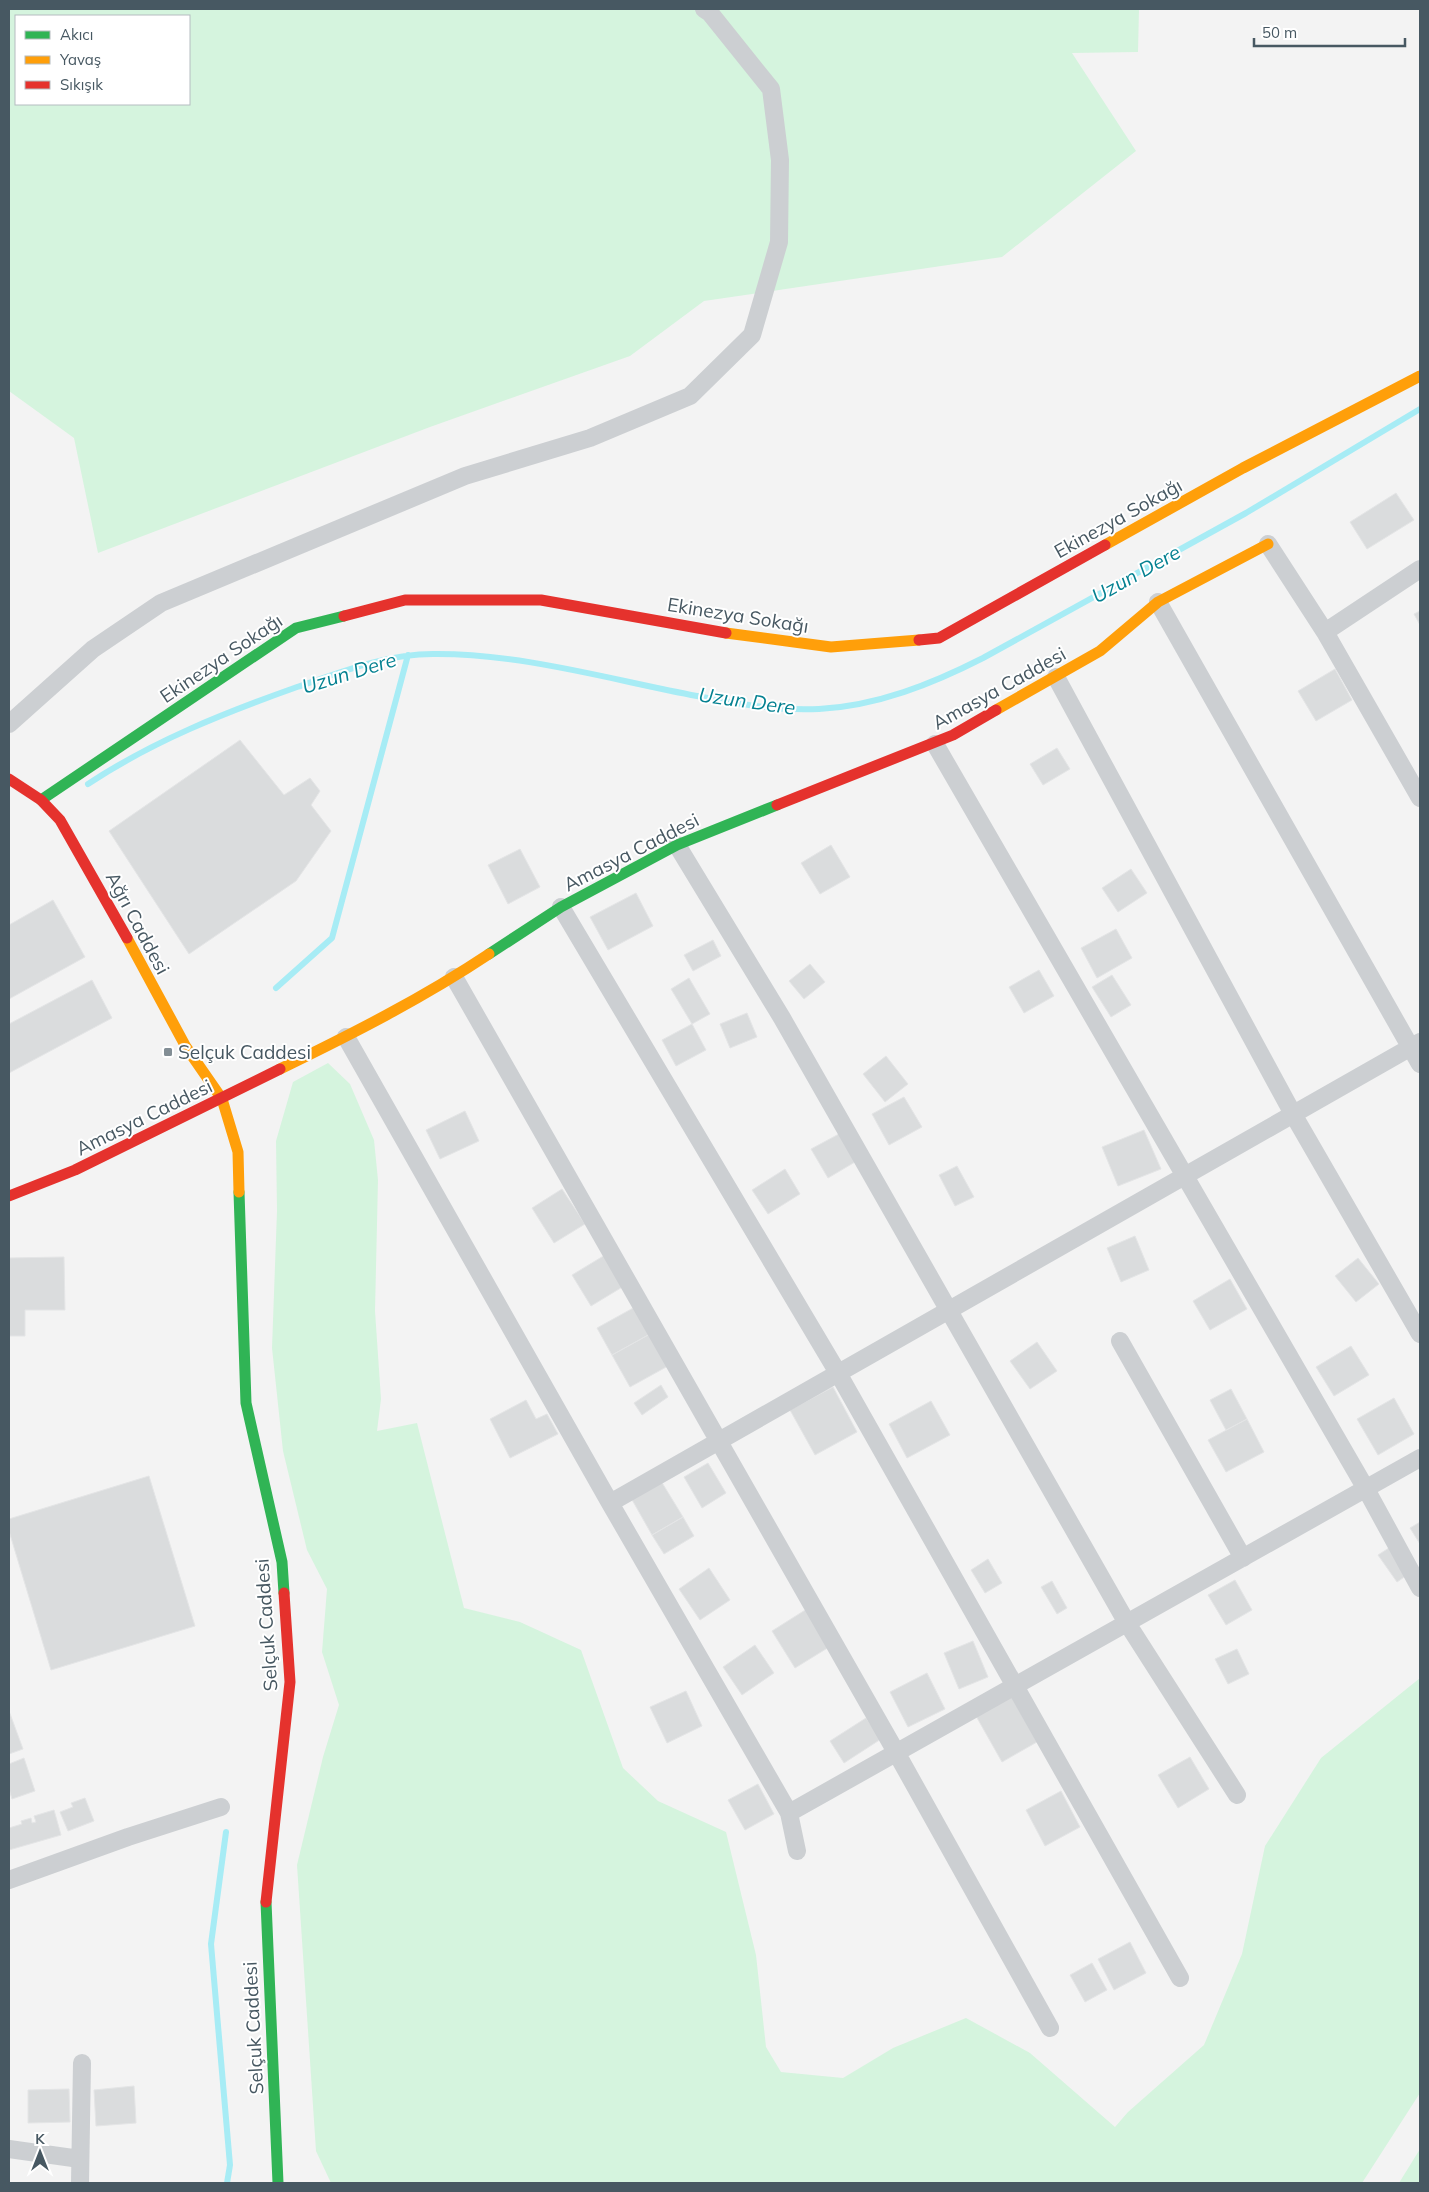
<svg xmlns="http://www.w3.org/2000/svg" width="1429" height="2192" viewBox="0 0 1429 2192" font-family="Mulish,sans-serif">
<style>
.green{fill:#d5f4de;fill-rule:evenodd}
.lines{fill:none;stroke-linecap:round;stroke-linejoin:round}
.stream{stroke:#a7ecf5;stroke-width:6}
.building{fill:#dadcdd;stroke:#e4e5e6}
.street{stroke:#cccfd2;stroke-width:18}
.fast{stroke:#30b455;stroke-width:11}
.slow{stroke:#ff9f0a;stroke-width:11}
.jam{stroke:#e5322d;stroke-width:11}
.poi-dot{fill:#838e95;stroke:#fff;stroke-width:2}
.labels{text-anchor:middle;stroke-width:4;stroke-linejoin:round;paint-order:stroke}
.street-label{font-size:19px;fill:#475862;stroke:#fff}
.poi-label{font-size:19px;fill:#475862;stroke:#fff;text-anchor:start}
.water-label{font-size:20px;font-style:italic;fill:#048191;stroke:#fff}
</style>
<rect width="100%" height="100%" fill="#f3f3f3"/>
<path class="green" d="M 9,9 L 1139,9 L 1138,52 L 1072,53 L 1136,151 L 1002,257 L 704,301 L 630,356 L 430,427 L 98,553 L 74,438 L 9,391 ZM 16,16 L 189,16 L 189,104 L 16,104 Z
M 328,1063 L 350,1084 L 374,1140 L 378,1180 L 375,1311 L 381,1399 L 377,1431 L 417,1423 L 464,1608 L 520,1622 L 581,1650 L 623,1768 L 658,1801 L 726,1832 L 756,1955 L 766,2047 L 781,2072 L 843,2078 L 893,2048 L 966,2018 L 1030,2053 L 1115,2127 L 1128,2112 L 1204,2045 L 1242,1954 L 1265,1846 L 1321,1758 L 1420,1678 L 1420,2093 L 1362,2183 L 331,2183 L 316,2151 L 297,1865 L 323,1757 L 339,1705 L 322,1652 L 327,1589 L 307,1550 L 283,1451 L 272,1348 L 277,1211 L 276,1141 L 293,1082 Z
M 1420,2149 L 1420,2183 L 1399,2183 Z"/>
<g class="lines">
<path class="stream" d="M 88,784 C 153,741 224,713 297,687 C 341,672 386,654 433,654 C 520,653 612,680 697,696 C 738,704 777,711 819,709 C 877,706 932,684 983,658 L 1246,513 L 1420,409
M 276,988 L 332,938 L 408,655
M 226,1832 L 211,1944 L 230,2165 L 227,2183"/>
</g>
<path class="building" d="M 1396,493 L 1414,520 L 1367,549 L 1350,522 Z
M 1420,611 L 1420,625 L 1414,614 Z
M 1335,669 L 1352,700 L 1316,721 L 1298,691 Z
M 240,740 L 284,795 L 310,778 L 320,791 L 311,805 L 331,831 L 296,881 L 189,954 L 109,831 Z
M 1057,748 L 1070,769 L 1043,785 L 1030,764 Z
M 831,845 L 850,877 L 820,894 L 801,863 Z
M 520,849 L 540,887 L 508,904 L 488,865 Z
M 1131,869 L 1147,893 L 1118,912 L 1102,888 Z
M 636,893 L 653,926 L 608,950 L 590,917 Z
M 53,900 L 85,957 L 9,999 L 9,925 Z
M 1116,929 L 1132,958 L 1097,978 L 1081,948 Z
M 713,940 L 721,956 L 693,971 L 684,955 Z
M 810,964 L 825,982 L 804,999 L 789,981 Z
M 1039,970 L 1054,996 L 1024,1013 L 1009,987 Z
M 1112,975 L 1131,1005 L 1111,1017 L 1092,987 Z
M 689,978 L 710,1014 L 692,1024 L 671,989 Z
M 92,980 L 112,1018 L 9,1073 L 9,1024 Z
M 747,1013 L 757,1037 L 730,1048 L 720,1024 Z
M 692,1024 L 706,1050 L 676,1066 L 662,1040 Z
M 886,1056 L 908,1084 L 885,1102 L 863,1074 Z
M 904,1097 L 922,1127 L 889,1145 L 872,1114 Z
M 465,1111 L 479,1141 L 440,1159 L 426,1130 Z
M 1144,1130 L 1161,1169 L 1118,1186 L 1102,1147 Z
M 839,1134 L 855,1162 L 828,1178 L 811,1149 Z
M 957,1166 L 974,1197 L 955,1206 L 939,1175 Z
M 785,1169 L 800,1194 L 768,1214 L 752,1190 Z
M 562,1189 L 585,1224 L 554,1243 L 532,1208 Z
M 1135,1236 L 1149,1270 L 1121,1282 L 1107,1248 Z
M 605,1255 L 624,1286 L 591,1306 L 572,1275 Z
M 64,1257 L 65,1310 L 25,1310 L 25,1336 L 9,1336 L 9,1258 Z
M 1358,1258 L 1379,1284 L 1356,1302 L 1335,1276 Z
M 1230,1279 L 1247,1309 L 1210,1330 L 1193,1301 Z
M 635,1307 L 650,1334 L 612,1355 L 597,1328 Z
M 650,1334 L 668,1366 L 630,1387 L 612,1355 Z
M 1037,1342 L 1057,1371 L 1030,1389 L 1010,1361 Z
M 1351,1346 L 1369,1375 L 1334,1396 L 1316,1367 Z
M 661,1385 L 668,1397 L 642,1415 L 634,1403 Z
M 833,1387 L 857,1432 L 815,1455 L 790,1410 Z
M 1231,1389 L 1247,1419 L 1226,1430 L 1210,1400 Z
M 1394,1398 L 1414,1434 L 1378,1455 L 1357,1419 Z
M 526,1400 L 536,1419 L 547,1414 L 558,1434 L 510,1458 L 490,1419 Z
M 931,1401 L 950,1435 L 907,1458 L 889,1424 Z
M 1247,1419 L 1264,1452 L 1226,1472 L 1208,1440 Z
M 708,1463 L 726,1493 L 702,1508 L 684,1477 Z
M 149,1476 L 195,1626 L 51,1670 L 9,1531 L 9,1519 Z
M 661,1481 L 683,1517 L 652,1535 L 631,1498 Z
M 683,1517 L 694,1536 L 664,1554 L 652,1535 Z
M 1420,1522 L 1420,1544 L 1410,1528 Z
M 1392,1546 L 1410,1573 L 1397,1582 L 1378,1555 Z
M 988,1559 L 1002,1583 L 985,1593 L 971,1570 Z
M 709,1568 L 730,1600 L 700,1620 L 679,1589 Z
M 1235,1580 L 1252,1610 L 1226,1625 L 1208,1595 Z
M 1052,1581 L 1067,1608 L 1057,1614 L 1041,1587 Z
M 810,1607 L 834,1644 L 795,1668 L 772,1631 Z
M 973,1641 L 988,1677 L 959,1689 L 944,1653 Z
M 755,1645 L 774,1673 L 742,1695 L 723,1667 Z
M 1237,1649 L 1249,1674 L 1228,1684 L 1215,1659 Z
M 927,1673 L 945,1709 L 908,1727 L 890,1692 Z
M 686,1691 L 702,1726 L 667,1743 L 650,1707 Z
M 1011,1696 L 1037,1742 L 1002,1762 L 976,1716 Z
M 9,1711 L 23,1749 L 9,1754 Z
M 866,1718 L 881,1739 L 844,1763 L 830,1741 Z
M 1190,1757 L 1209,1789 L 1178,1808 L 1158,1775 Z
M 24,1758 L 35,1791 L 12,1799 L 9,1789 L 9,1764 Z
M 758,1784 L 774,1814 L 745,1830 L 728,1800 Z
M 1061,1791 L 1080,1827 L 1045,1846 L 1026,1810 Z
M 85,1798 L 94,1821 L 68,1831 L 60,1812 L 73,1807 L 71,1803 Z
M 54,1810 L 61,1835 L 9,1850 L 9,1828 L 22,1824 L 21,1821 L 31,1818 L 32,1823 L 36,1822 L 34,1816 Z
M 1130,1942 L 1146,1973 L 1114,1990 L 1098,1959 Z
M 1092,1963 L 1107,1990 L 1085,2002 L 1070,1975 Z
M 134,2086 L 136,2123 L 96,2126 L 94,2090 Z
M 69,2089 L 70,2122 L 28,2123 L 28,2090 Z"/>
<g class="lines">
<path class="street" d="M 1268,544 L 1325,632 L 1420,798
M 1158,602 L 1420,1064
M 1325,632 L 1420,569
M 1056,677 L 1293,1114 L 1420,1334
M 9,724 L 93,649 L 161,603 L 465,476 L 590,438 L 690,396 L 752,335 L 779,242 L 780,160 L 771,89 L 710,13 L 704,9
M 935,744 L 1366,1489 L 1420,1588
M 677,845 L 782,1018 L 1127,1623 L 1237,1795
M 561,907 L 838,1373 L 1180,1978
M 454,977 L 896,1752 L 1050,2028
M 346,1037 L 610,1503 L 789,1813 L 797,1851
M 1120,1341 L 1243,1558
M 610,1503 L 1420,1042
M 789,1813 L 1420,1458
M 9,1880 L 128,1837 L 221,1807
M 9,2149 L 80,2159
M 80,2183 L 82,2063"/>
<path class="fast" d="M 41,800 L 296,628 L 344,616
M 489,954 L 561,907 L 677,845 L 777,805
M 239,1192 L 246,1403 L 282,1562 L 284,1593
M 266,1902 L 278,2183"/>
<path class="slow" d="M 1105,545 L 1243,468 L 1420,376
M 726,633 L 831,647 L 919,640
M 996,710 L 1100,651 L 1158,602 L 1268,544
M 127,938 L 186,1047 L 222,1099 L 238,1152 L 239,1192
M 280,1069 C 352,1034 423,998 489,954"/>
<path class="jam" d="M 344,616 L 405,600 L 541,600 L 726,633
M 919,640 L 939,638 L 1105,545
M 9,779 L 41,800 L 60,820 L 127,938
M 777,805 L 953,735 L 996,710
M 9,1196 L 75,1170 L 280,1069
M 266,1902 L 290,1682 L 284,1593"/>
</g>
<rect class="poi-dot" x="163" y="1047" width="10" height="10" rx="2.5"/>
<g class="labels">
<g class="street-label">
<text transform="translate(1118 518) rotate(-29)" y="7">Ekinezya Sokağı</text>
<text transform="translate(738 615) rotate(9)" y="7">Ekinezya Sokağı</text>
<text transform="translate(221 658) rotate(-34)" y="7">Ekinezya Sokağı</text>
<text transform="translate(999 688) rotate(-29)" y="7">Amasya Caddesi</text>
<text transform="translate(631 852) rotate(-27)" y="7">Amasya Caddesi</text>
<text transform="translate(138 923) rotate(62)" y="7">Ağrı Caddesi</text>
<text transform="translate(144 1117) rotate(-26)" y="7">Amasya Caddesi</text>
<text transform="translate(266 1625) rotate(-94)" y="7">Selçuk Caddesi</text>
<text transform="translate(253 2028) rotate(-93)" y="7">Selçuk Caddesi</text>
</g>
<g class="poi-label">
<text x="178" y="1059">Selçuk Caddesi</text>
</g>
<g class="water-label">
<text transform="translate(1136 574) rotate(-29)" y="7">Uzun Dere</text>
<text transform="translate(349 673) rotate(-17)" y="7">Uzun Dere</text>
<text transform="translate(747 701) rotate(8)" y="7">Uzun Dere</text>
</g>
</g>
<rect width="1429" height="2192" fill="none" stroke="#475862" stroke-width="20"/>
<rect x="15" y="15" width="175" height="90" fill="#ffffff" stroke="#b5bcc0"/>
<rect x="25" y="31" width="25" height="8" fill="#30b455" stroke="#b5bcc0"/>
<text x="60" y="40" font-size="15" fill="#475862">Akıcı</text>
<rect x="25" y="56" width="25" height="8" fill="#ff9f0a" stroke="#b5bcc0"/>
<text x="60" y="65" font-size="15" fill="#475862">Yavaş</text>
<rect x="25" y="81" width="25" height="8" fill="#e5322d" stroke="#b5bcc0"/>
<text x="60" y="90" font-size="15" fill="#475862">Sıkışık</text>
<g transform="translate(40 2152)" stroke="#ffffff" stroke-width="4" paint-order="stroke">
<path d="M0-4L9 19L0 12L-9 19Z" fill="#475862"/>
<text y="-8" font-size="14" font-weight="bold" text-anchor="middle" fill="#475862">K</text>
</g>
<path d="M1254 38v8h151v-8" fill="none" stroke="#475862" stroke-width="2.5"/>
<text x="1262" y="38" font-size="15" fill="#475862" stroke="#ffffff" stroke-width="4" paint-order="stroke">50 m</text>
</svg>
